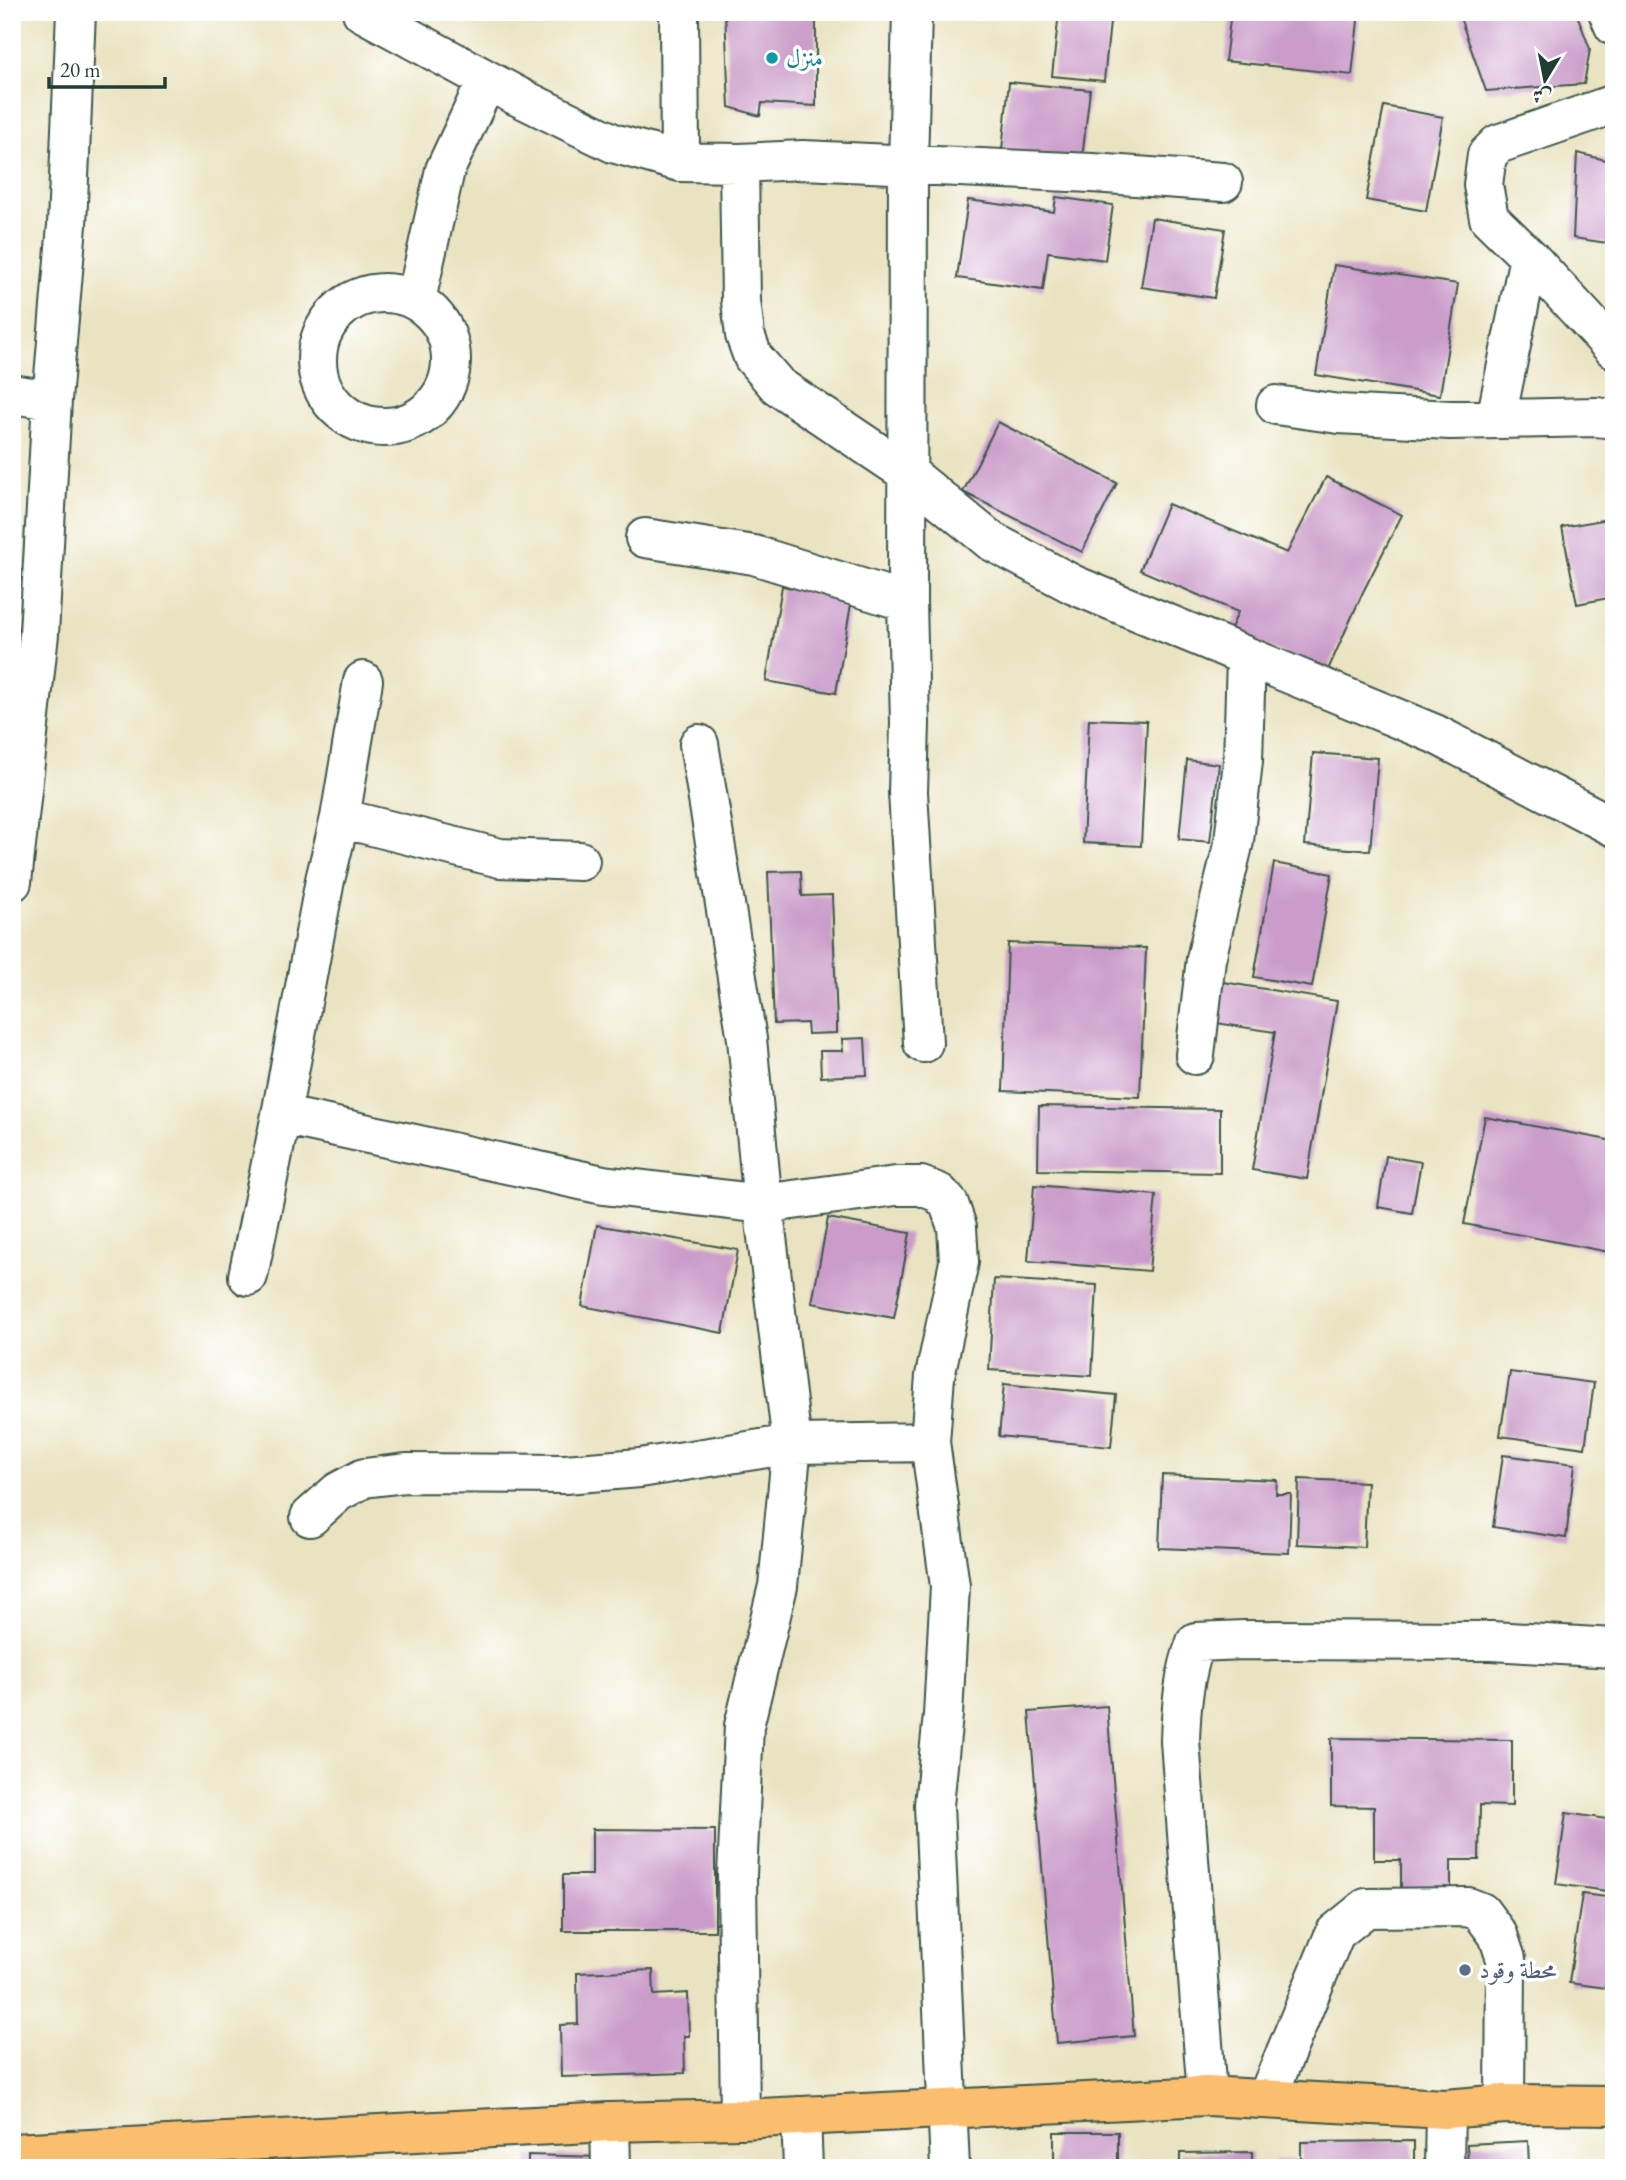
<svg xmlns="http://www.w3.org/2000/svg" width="1626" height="2180" viewBox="0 0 1626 2180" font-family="'EB Garamond',Amiri,serif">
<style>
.building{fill:#cb9cca}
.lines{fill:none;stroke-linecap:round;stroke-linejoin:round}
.minor-casing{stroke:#3d5649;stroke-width:42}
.major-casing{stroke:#3d5649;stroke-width:42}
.minor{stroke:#fff;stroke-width:38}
.major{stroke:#fbbe6e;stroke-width:38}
.culture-dot{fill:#0f9aa8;stroke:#fff;stroke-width:2.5}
.service-dot{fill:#5c6f8a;stroke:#fff;stroke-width:2.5}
.labels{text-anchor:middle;stroke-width:7;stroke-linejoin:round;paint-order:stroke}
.culture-label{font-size:24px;fill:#0d838f;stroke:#fff;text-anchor:start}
.service-label{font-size:24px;fill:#4e5e75;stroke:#fff;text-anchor:start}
</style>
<rect width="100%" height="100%" fill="#fff"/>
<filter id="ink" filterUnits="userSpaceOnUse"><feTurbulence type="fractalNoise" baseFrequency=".0143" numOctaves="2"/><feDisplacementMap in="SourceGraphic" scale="14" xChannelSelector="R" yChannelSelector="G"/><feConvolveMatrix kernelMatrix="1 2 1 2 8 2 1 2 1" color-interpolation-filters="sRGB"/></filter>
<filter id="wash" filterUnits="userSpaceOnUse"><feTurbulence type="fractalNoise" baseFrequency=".00686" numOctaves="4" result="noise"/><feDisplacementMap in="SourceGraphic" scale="28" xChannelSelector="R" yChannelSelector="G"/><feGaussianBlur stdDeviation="1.57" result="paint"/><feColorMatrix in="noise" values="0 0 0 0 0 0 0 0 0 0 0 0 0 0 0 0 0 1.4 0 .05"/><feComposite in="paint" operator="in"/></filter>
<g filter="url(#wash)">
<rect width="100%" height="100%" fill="#eae3c1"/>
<g id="blocks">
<path class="building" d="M 725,12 L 816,12 L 816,106 L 762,103 L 760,116 L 729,107 Z
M 1059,12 L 1111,12 L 1104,81 L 1052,76 Z
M 1231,12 L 1359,12 L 1352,75 L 1225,61 Z
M 1458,12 L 1576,12 L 1590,49 L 1584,84 L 1486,91 Z
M 1009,82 L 1090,90 L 1082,159 L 1002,150 Z
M 1384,106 L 1443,117 L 1426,211 L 1366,200 Z
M 1577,153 L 1614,162 L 1614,244 L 1573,238 Z
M 1056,197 L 1113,205 L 1105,260 L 1048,252 L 1043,290 L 957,278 L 968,200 L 1054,212 Z
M 1152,218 L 1225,229 L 1214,298 L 1141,287 Z
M 1334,265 L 1458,284 L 1440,395 L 1316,375 Z
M 998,422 L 1117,483 L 1082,552 L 963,492 Z
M 1326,477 L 1402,515 L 1363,592 L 1327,672 L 1230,631 L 1238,612 L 1140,570 L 1168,504 L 1287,553 Z
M 1614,518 L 1614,597 L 1577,604 L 1562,527 Z
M 782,586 L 852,598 L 836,693 L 766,681 Z
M 1089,719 L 1147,721 L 1141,846 L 1083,843 Z
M 1313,753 L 1378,758 L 1370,851 L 1305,845 Z
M 1187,760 L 1219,764 L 1210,842 L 1179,839 Z
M 1274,863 L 1332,874 L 1312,987 L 1254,977 Z
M 801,871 L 802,896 L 832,895 L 837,1023 L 836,1023 L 836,1033 L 808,1034 L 807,1023 L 774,1024 L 768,872 Z
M 1008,943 L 1146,948 L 1140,1097 L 1003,1091 Z
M 1223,982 L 1337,1001 L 1307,1179 L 1252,1170 L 1275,1032 L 1216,1023 Z
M 865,1038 L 867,1075 L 821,1077 L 820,1051 L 843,1051 L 842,1039 Z
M 1039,1106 L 1220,1109 L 1220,1173 L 1038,1170 Z
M 1485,1117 L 1614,1141 L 1614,1253 L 1464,1224 Z
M 1386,1156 L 1421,1162 L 1412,1213 L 1378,1207 Z
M 1034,1185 L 1156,1195 L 1149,1271 L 1028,1261 Z
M 828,1218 L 910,1233 L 894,1318 L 812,1303 Z
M 597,1225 L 738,1250 L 723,1333 L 582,1306 Z
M 994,1279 L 1097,1285 L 1092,1376 L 989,1370 Z
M 1510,1372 L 1594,1383 L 1585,1448 L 1500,1436 Z
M 1004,1384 L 1116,1395 L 1111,1447 L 999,1436 Z
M 1503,1455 L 1575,1464 L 1566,1538 L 1493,1527 Z
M 1162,1475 L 1277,1480 L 1276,1494 L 1291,1494 L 1289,1553 L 1159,1548 Z
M 1299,1479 L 1367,1482 L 1364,1547 L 1297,1544 Z
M 1107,1706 L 1134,2036 L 1057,2043 L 1029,1712 Z
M 1331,1738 L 1512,1740 L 1512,1806 L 1480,1805 L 1479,1860 L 1451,1860 L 1451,1905 L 1401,1905 L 1401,1860 L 1374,1860 L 1374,1807 L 1331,1806 Z
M 1566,1813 L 1614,1820 L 1614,1892 L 1556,1884 Z
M 592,1829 L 715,1830 L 715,1931 L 563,1931 L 563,1875 L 592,1875 Z
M 1582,1894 L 1614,1898 L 1614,1989 L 1569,1983 Z
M 653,1970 L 654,1995 L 688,1993 L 689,2036 L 684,2036 L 685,2073 L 561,2077 L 560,2025 L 578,2024 L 577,1973 Z
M 1054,2132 L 1118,2132 L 1118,2168 L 1054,2168 Z
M 1414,2141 L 1414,2168 L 1275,2168 L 1274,2160 L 1301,2160 L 1301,2142 Z
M 1528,2141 L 1529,2168 L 1468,2168 L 1467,2144 Z
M 1252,2152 L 1252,2168 L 1180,2168 L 1180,2153 Z
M 528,2155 L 601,2157 L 601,2168 L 528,2168 Z
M 813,2164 L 887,2165 L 887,2168 L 813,2168 Z"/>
</g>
</g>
<g filter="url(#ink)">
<use href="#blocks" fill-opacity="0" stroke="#3d5649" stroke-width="2"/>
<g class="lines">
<g class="minor-casing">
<path id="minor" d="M 362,12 L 517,96 L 613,143 L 680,162 L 739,163 L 803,160 L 1092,173 L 1223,182
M 679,12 L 680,162
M 912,12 L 908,165 L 907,602 L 910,723 L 908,792 L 923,1043
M 1608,12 L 1614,26
M 1614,104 L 1498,144 L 1487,155 L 1483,185 L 1489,218 L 1529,257 L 1614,349
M 739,163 L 741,301 L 745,335 L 753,357 L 778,386 L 909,474 L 991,541 L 1074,585 L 1435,734 L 1614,827
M317 360a67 67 0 1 1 134 0a67 67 0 1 1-134 0Z
M 416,300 L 445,170 L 487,80
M 12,394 L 52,400
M 1276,405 L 1339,414 L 1450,420 L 1596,417 L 1614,419
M 1496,419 L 1529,257
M 645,538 L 754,555 L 907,602
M 340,818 L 500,858 L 580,861
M 12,882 L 39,634 L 52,400 L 67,225 L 76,12
M 1195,1055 L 1206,959 L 1234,841 L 1243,761 L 1246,657
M 281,1115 L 603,1185 L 763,1204 L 747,1039 L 699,744
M 248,1276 L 281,1115 L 325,880 L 340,818 L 363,681
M 310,1517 L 338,1492 L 364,1478 L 406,1473 L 565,1474 L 640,1468 L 792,1444 L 930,1442
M 1207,2096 L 1180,1741 C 1181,1707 1184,1674 1196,1642 L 1245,1640 L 1492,1641 L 1614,1648
M 1267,2098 L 1335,1933 L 1366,1908 L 1468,1907 L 1481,1912 L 1498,1935 L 1506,1959 L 1505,2104
M 801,2116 L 803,2168
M 740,2119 L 737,1875 L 744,1726 L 778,1586 L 792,1444 L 763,1204 L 896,1186 L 921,1186 L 939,1193 L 949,1204 L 957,1227 L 959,1262 L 935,1376 L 930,1442 L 950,1586 L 943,1715 L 934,1805 L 950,2168
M 610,2122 L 611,2168
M 1444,2168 L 1445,2109"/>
</g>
<g class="major-casing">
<path id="major" d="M 12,2153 L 610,2122 L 740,2119 L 1207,2096 L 1445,2109 L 1505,2104 L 1614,2105"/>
</g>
<use href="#minor" class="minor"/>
<use href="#major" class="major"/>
</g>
</g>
<circle class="culture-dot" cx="772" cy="58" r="7"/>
<circle class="service-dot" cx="1465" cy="1970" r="7"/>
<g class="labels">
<g class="culture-label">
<text x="786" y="66">منزل</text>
</g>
<g class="service-label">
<text x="1479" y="1978">محطة وقود</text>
</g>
</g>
<rect width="1626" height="2180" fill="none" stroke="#fff" stroke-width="42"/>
<g transform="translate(1545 80) rotate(190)" stroke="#ffffff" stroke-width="5" paint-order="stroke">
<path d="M0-5L12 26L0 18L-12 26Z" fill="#1f3d34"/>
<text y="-10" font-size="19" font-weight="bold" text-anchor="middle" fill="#1f3d34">ش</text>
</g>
<path d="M49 77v10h116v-10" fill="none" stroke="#1f3d34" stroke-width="3.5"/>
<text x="60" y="77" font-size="21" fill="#1f3d34" stroke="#ffffff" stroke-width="5" paint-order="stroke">20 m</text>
</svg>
